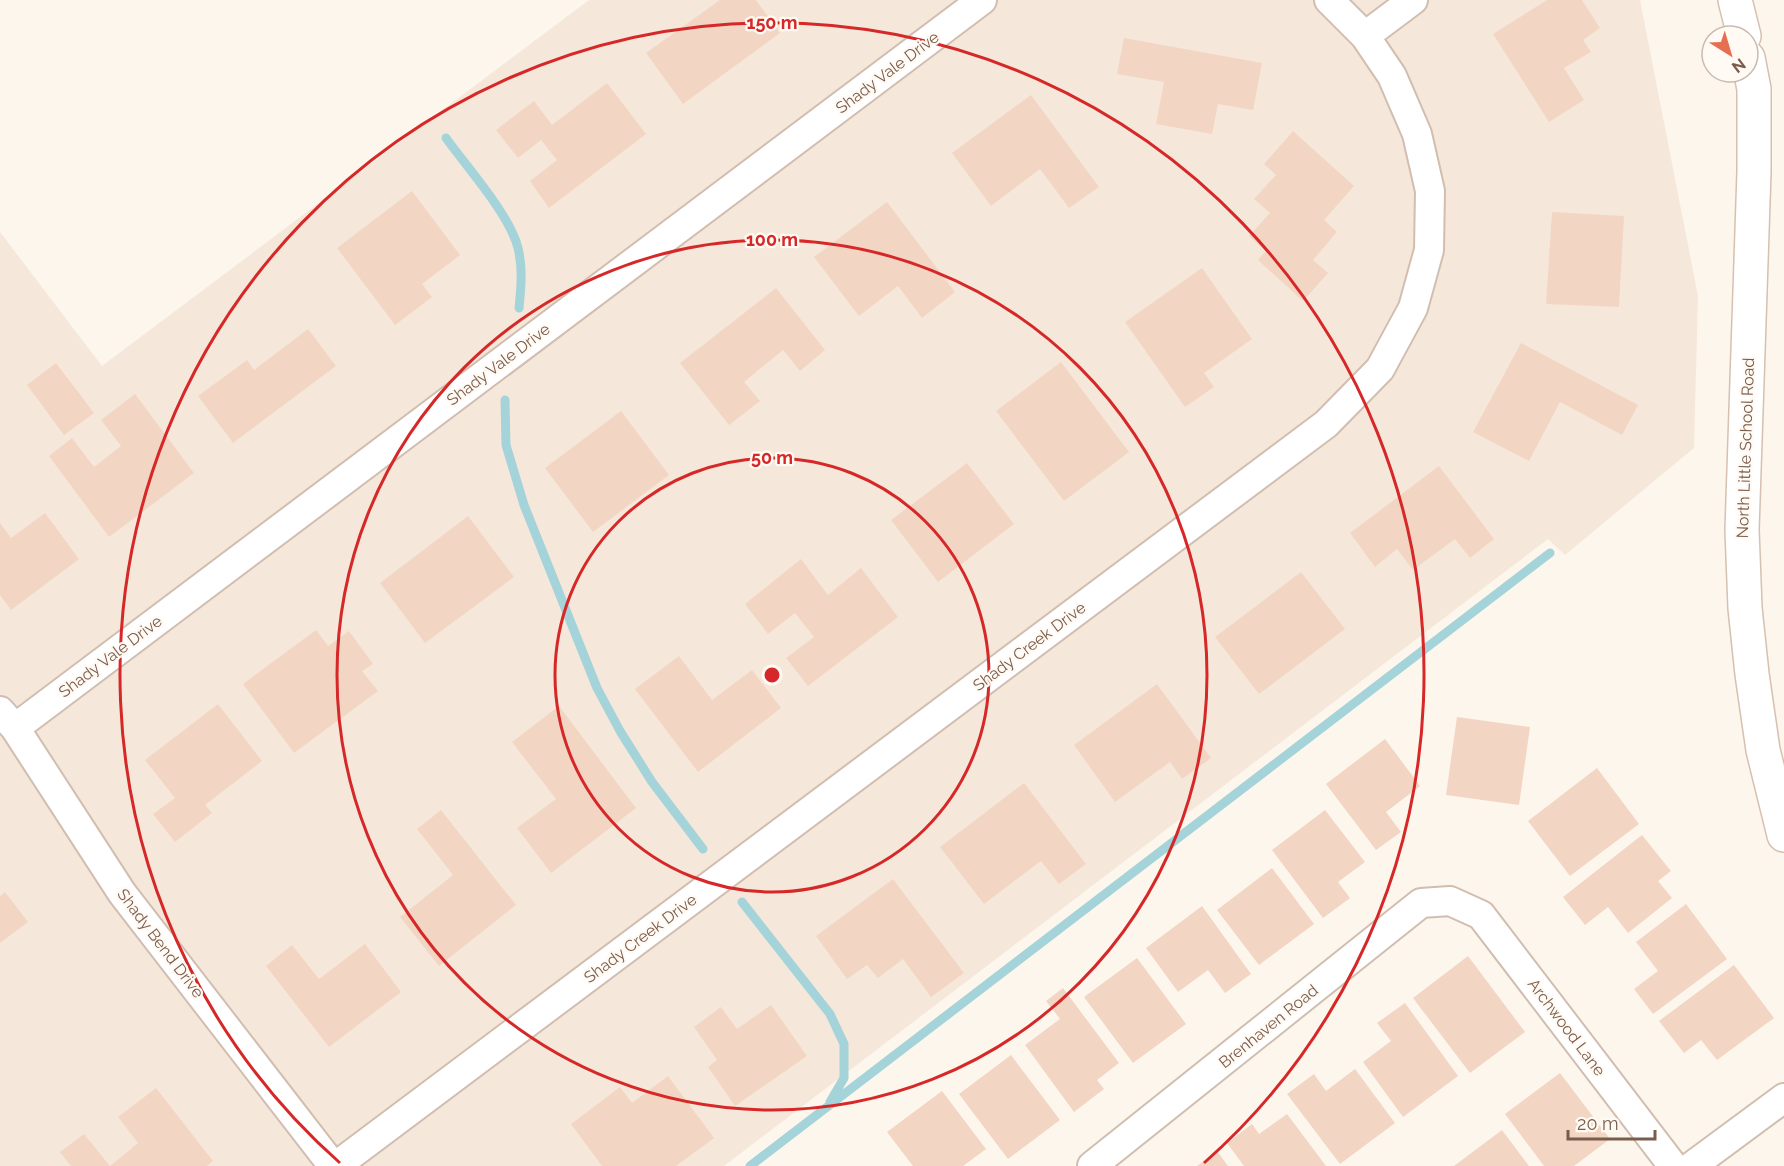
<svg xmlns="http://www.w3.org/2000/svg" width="1784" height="1166" viewBox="0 0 1784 1166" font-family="Raleway,sans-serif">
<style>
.residential{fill:#f5e8da}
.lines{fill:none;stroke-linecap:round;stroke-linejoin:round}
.stream{stroke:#a5d3da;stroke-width:9}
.building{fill:#f3d5c3}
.street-casing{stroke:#d1beb0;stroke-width:32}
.secondary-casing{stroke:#d6c0b0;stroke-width:36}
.street{stroke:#fff;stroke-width:28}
.secondary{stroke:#fff;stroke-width:33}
.ring{fill:none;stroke:#d62828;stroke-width:3}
.labels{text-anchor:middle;stroke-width:4.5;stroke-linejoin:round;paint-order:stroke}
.street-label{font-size:16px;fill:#7a5c4d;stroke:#fffaf3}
.centre{fill:#d62828;stroke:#fffaf3;stroke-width:3}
.ring-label{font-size:18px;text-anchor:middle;font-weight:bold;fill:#d62828;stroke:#fffaf3;stroke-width:4.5;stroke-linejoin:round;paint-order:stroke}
</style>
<rect width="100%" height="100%" fill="#fdf6ec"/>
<path class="residential" d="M 589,0 L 1640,0 L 1698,296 L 1694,448 L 1565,555 L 1548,539 L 724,1166 L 0,1166 L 0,232 L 102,366 Z"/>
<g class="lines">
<path class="stream" d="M 446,138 C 466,166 510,215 518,248 C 523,268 521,288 519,308
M 505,400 L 506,445 L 524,505 L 597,688 L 620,731 L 652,782 L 703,849
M 742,902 L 830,1014 L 844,1044 L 844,1078 L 830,1102
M 750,1166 L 1550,553"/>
</g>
<path class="building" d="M 720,0 L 756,0 L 780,33 L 683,104 L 646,53 Z
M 1547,0 L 1582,0 L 1600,28 L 1583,40 L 1591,52 L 1564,68 L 1584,100 L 1549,122 L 1493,34 Z
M 1124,38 L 1262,63 L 1253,110 L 1218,104 L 1212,134 L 1156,124 L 1164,82 L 1117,74 Z
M 607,83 L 646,134 L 549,208 L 530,181 L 557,160 L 541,140 L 518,158 L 496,130 L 534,101 L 552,125 Z
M 1031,95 L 1099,187 L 1069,208 L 1040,169 L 991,206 L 952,153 Z
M 1293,131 L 1354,186 L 1324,220 L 1337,232 L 1313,260 L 1328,273 L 1303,301 L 1258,260 L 1266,251 L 1249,236 L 1270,213 L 1254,199 L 1276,175 L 1264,164 Z
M 412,191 L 460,255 L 422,284 L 432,297 L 395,325 L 337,248 Z
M 887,202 L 955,292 L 922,318 L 898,286 L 859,316 L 814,257 Z
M 1552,212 L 1624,216 L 1619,307 L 1546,304 Z
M 1202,268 L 1252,339 L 1204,373 L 1214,387 L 1185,407 L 1125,322 Z
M 776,288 L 825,350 L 800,371 L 783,350 L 744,382 L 760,401 L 729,425 L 680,363 Z
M 308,329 L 336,366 L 233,443 L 198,396 L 247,360 L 254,370 Z
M 1521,343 L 1638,405 L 1622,435 L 1560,402 L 1529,461 L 1473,432 Z
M 1061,362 L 1129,452 L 1064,501 L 996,411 Z
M 56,363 L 94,413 L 64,435 L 27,385 Z
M 135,394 L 194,473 L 109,537 L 49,456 L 72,438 L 94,467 L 121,446 L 101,420 Z
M 621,411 L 669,475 L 593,532 L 545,468 Z
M 967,463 L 1014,524 L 938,582 L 891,520 Z
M 1439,466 L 1494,539 L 1470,558 L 1455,539 L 1413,570 L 1397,549 L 1375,567 L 1350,533 Z
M 45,513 L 79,559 L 11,610 L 0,595 L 0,523 L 11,538 Z
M 468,516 L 514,577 L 425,643 L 380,583 Z
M 801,559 L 828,595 L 861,568 L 898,617 L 808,686 L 786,658 L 814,637 L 795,613 L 768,634 L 745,604 Z
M 1301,572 L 1345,629 L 1259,694 L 1215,637 Z
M 316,630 L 328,646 L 349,631 L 373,664 L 362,671 L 378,691 L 294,753 L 243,684 Z
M 679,656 L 712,700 L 752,670 L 781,708 L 698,772 L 635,689 Z
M 1157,684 L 1211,758 L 1182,779 L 1170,762 L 1115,802 L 1074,745 Z
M 218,704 L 262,761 L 205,805 L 212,813 L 175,842 L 153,814 L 175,798 L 145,760 Z
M 559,706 L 636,808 L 551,873 L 517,828 L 556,799 L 512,742 Z
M 1457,717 L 1530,727 L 1519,805 L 1446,795 Z
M 1385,739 L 1420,786 L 1386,812 L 1401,832 L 1376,850 L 1326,784 Z
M 1597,768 L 1639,824 L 1570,876 L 1528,821 Z
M 1024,783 L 1086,864 L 1059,884 L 1041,861 L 984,904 L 940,847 Z
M 441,810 L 516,905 L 439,966 L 400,917 L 453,875 L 417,829 Z
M 1325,810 L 1365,862 L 1338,882 L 1350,898 L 1323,918 L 1272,850 Z
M 1642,835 L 1671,871 L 1658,881 L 1672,898 L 1628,933 L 1608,907 L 1585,925 L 1563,897 Z
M 1272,868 L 1314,924 L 1259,965 L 1217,910 Z
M 893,879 L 964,973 L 931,997 L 903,959 L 878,978 L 867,965 L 847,979 L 816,936 Z
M 5,892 L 28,922 L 0,943 L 0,896 Z
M 1686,904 L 1727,959 L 1653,1014 L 1634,989 L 1658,971 L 1636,942 Z
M 1202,906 L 1251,974 L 1225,993 L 1208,970 L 1178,992 L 1146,948 Z
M 365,944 L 401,992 L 329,1047 L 266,966 L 292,945 L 319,979 Z
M 1468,956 L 1525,1032 L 1470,1073 L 1413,998 Z
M 1137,958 L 1186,1024 L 1133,1063 L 1084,997 Z
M 1734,965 L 1774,1018 L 1717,1060 L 1701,1040 L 1684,1053 L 1659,1021 Z
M 1063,988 L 1119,1063 L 1097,1080 L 1104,1089 L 1074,1112 L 1025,1045 L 1060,1019 L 1046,1001 Z
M 1405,1003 L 1458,1076 L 1403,1117 L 1363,1062 L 1391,1041 L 1377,1023 Z
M 771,1005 L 807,1056 L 735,1106 L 708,1067 L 717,1060 L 694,1027 L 721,1007 L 737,1029 Z
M 1011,1055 L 1060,1120 L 1008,1159 L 959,1094 Z
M 1355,1069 L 1395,1123 L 1340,1164 L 1287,1094 L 1314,1074 L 1326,1091 Z
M 1560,1073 L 1610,1139 L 1574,1166 L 1544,1166 L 1505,1114 Z
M 668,1076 L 714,1138 L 676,1166 L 602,1166 L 571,1124 L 620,1087 L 632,1103 Z
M 156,1088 L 213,1161 L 207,1166 L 71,1166 L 60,1152 L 84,1134 L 110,1166 L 138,1143 L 118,1117 Z
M 942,1091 L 986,1149 L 963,1166 L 913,1166 L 887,1132 Z
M 1287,1114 L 1326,1166 L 1244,1166 L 1227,1143 L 1252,1124 L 1259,1134 Z
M 1502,1130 L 1529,1166 L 1454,1166 Z
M 1217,1151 L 1228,1166 L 1197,1166 Z"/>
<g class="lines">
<g class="street-casing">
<path id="street" d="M 1365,36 L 1413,0
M 0,711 L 15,728 L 122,893 L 333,1166
M 15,728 L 982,0
M 336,1166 L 1326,424 L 1380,369 L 1413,308 L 1429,250 L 1430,191 L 1417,134 L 1392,76 L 1365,36 L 1329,0
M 1092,1166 L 1421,903 L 1450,901 L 1481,915 L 1673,1166
M 1692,1166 L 1784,1098"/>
</g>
<g class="secondary-casing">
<path id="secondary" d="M 1735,0 L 1744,36
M 1748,58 L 1754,89 L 1754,172 L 1742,530 L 1745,608 L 1752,674 L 1763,750 L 1784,835"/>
</g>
<use href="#street" class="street"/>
<use href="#secondary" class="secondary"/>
</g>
<g class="ring">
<circle cx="772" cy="675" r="217"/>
<circle cx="772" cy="675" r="435"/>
<path d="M340 1163A652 652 0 1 1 1204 1163"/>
</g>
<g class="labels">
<g class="street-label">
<text transform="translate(887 72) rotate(-37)" y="6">Shady Vale Drive</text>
<text transform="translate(498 364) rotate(-37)" y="6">Shady Vale Drive</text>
<text transform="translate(1745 448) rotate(-88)" y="6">North Little School Road</text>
<text transform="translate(1029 646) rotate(-37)" y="6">Shady Creek Drive</text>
<text transform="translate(110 656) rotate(-37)" y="6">Shady Vale Drive</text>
<text transform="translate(640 938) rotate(-37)" y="6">Shady Creek Drive</text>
<text transform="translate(161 943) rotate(53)" y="6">Shady Bend Drive</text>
<text transform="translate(1268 1026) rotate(-39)" y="6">Brenhaven Road</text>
<text transform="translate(1567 1027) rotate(53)" y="6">Archwood Lane</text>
</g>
</g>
<circle cx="772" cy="675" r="9" class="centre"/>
<g class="ring-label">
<text x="772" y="29">150 m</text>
<text x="772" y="246">100 m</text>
<text x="772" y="464">50 m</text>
</g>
<g transform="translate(1730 54) rotate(143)"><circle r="28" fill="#fffaf3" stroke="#cabbb1" stroke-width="1.5"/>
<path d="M0-4.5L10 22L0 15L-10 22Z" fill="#e76f51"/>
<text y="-9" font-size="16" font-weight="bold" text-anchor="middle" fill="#7a5c4d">N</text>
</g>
<path d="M1568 1130v9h87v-9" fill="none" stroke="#7a5c4d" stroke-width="3"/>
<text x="1577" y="1130" font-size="18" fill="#7a5c4d" stroke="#fffaf3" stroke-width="4.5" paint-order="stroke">20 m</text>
</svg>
